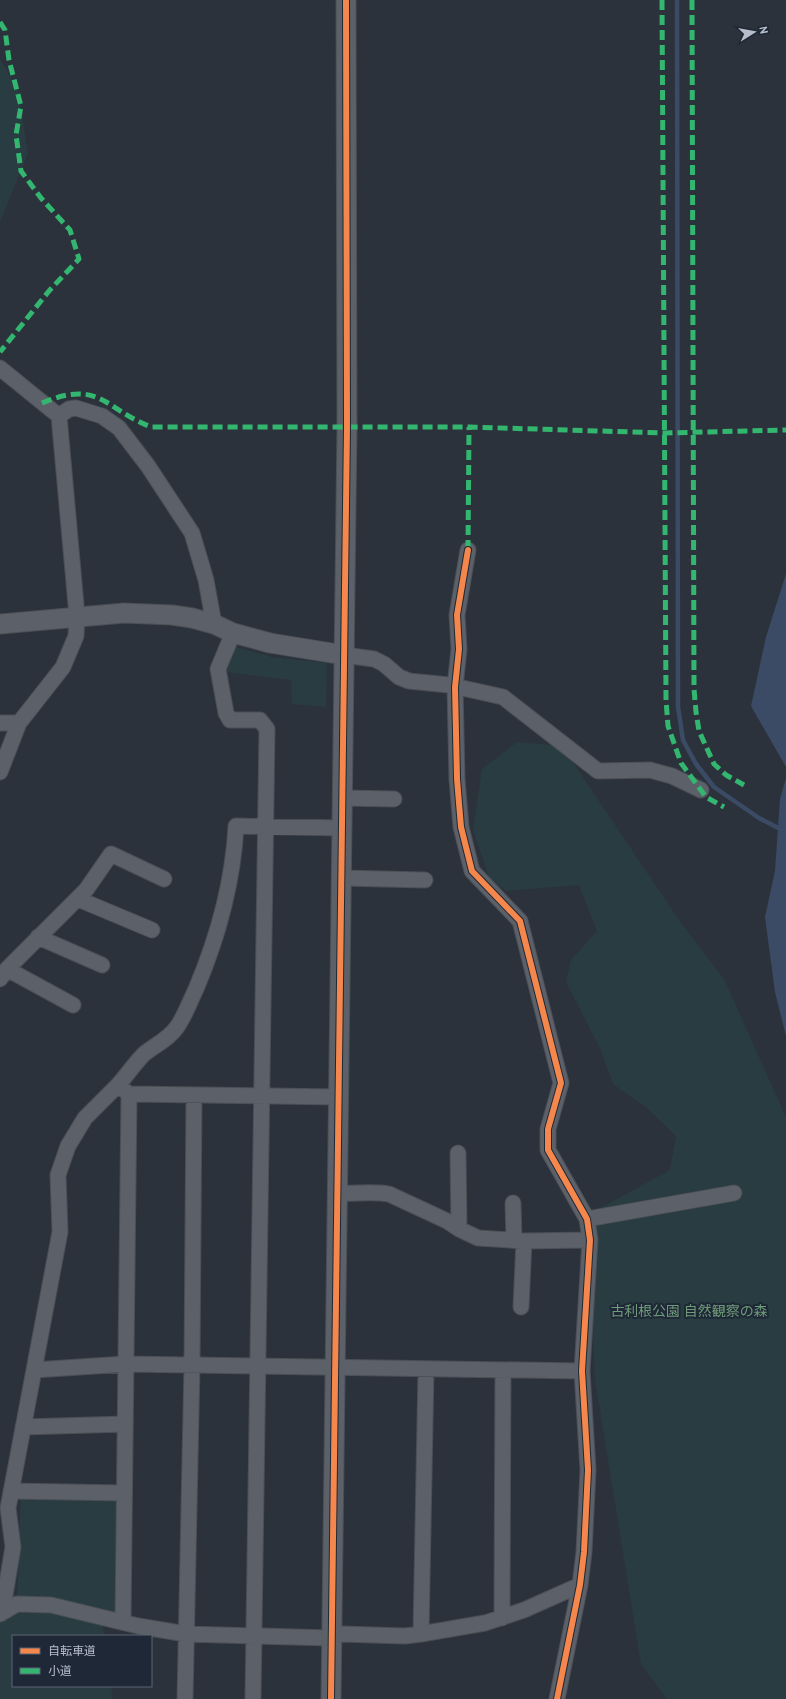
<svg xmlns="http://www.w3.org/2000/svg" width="786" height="1699" viewBox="0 0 786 1699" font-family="'PT Sans','Noto Sans JP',sans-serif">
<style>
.green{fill:#293c41}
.water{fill:#3b4b65}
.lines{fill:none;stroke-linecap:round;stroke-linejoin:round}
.stream{stroke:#3b4b65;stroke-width:4.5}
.minor-casing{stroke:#4a4e55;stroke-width:17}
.tertiary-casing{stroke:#4a4e55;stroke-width:21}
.minor{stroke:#5c6068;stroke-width:15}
.tertiary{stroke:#5c6068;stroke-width:19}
.quiet{stroke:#33b770;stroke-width:5;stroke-dasharray:10 5;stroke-linecap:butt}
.cycleway-casing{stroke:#1f2836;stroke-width:8}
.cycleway{stroke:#f5874c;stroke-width:6}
.labels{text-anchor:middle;stroke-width:4;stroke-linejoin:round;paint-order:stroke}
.park-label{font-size:14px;fill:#6e9b79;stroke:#1f2836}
</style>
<rect width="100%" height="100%" fill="#2c323b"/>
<path class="green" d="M 0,59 L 18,90 L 28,153 L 0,222 Z
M 236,647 L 272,657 L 327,663 L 326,707 L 292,704 L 291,680 L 226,672 Z
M 517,742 L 562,746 L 681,923 L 724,979 L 786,1117 L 786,1699 L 667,1699 L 641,1664 L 595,1379 L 592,1310 L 593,1212 L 670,1170 L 676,1136 L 647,1108 L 613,1084 L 600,1048 L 566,982 L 571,960 L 597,931 L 579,885 L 506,891 L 489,877 L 473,830 L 482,769 Z
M 21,1492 L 124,1493 L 123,1621 L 101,1617 L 104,1636 L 13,1636 L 13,1686 L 111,1686 L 113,1699 L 0,1699 L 0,1614 L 17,1604 Z"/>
<path class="water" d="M 786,574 L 786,767 L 751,706 L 766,637 Z
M 786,778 L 786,1036 L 775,992 L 765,917 L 775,871 L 780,799 Z"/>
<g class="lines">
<path class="stream" d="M 677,0 L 678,707 L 683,740 L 696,764 L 714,787 L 759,818 L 786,832"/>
<g class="minor-casing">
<path id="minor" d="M 0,368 L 59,416
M 468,550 L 457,615 L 459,649 L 455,687 L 457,779 L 461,827 L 472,871 L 520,921 L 561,1083 L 548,1129 L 548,1150 L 587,1219 L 590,1240 L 582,1371 L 588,1470 L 584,1552 L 580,1585 L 557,1699
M 233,633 L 218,669 L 226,713 L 230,720 L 260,720 L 267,729 L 253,1699
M 344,655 L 374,659 L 384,664 L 399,677 L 409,681 L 449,685 L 503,697 L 598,771 L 650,770 L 672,776 L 701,790
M 0,723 L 19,723 L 63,667 L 76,636 L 77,616 L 59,416 L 69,409 L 76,408 L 102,416 L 119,428 L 148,466 L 192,533 L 206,580 L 214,624
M 0,772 L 19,723
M 342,798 L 394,799
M 341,878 L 425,880
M 78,899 L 152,930
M 38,937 L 102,965
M 7,969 L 73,1005
M 0,979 L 7,969 L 86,890 L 111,854 L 164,879
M 118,1085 C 127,1075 135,1063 144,1054 C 155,1045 169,1039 177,1027 C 185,1016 190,1001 196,989 C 218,937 233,882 236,826 L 342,828
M 458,1153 L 459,1229
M 337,1193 C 354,1194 373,1191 389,1194 L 447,1221 L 459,1229 L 478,1238 L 524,1241 L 590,1240
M 513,1203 L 514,1240
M 587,1219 L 734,1193
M 521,1307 L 524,1241
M 34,1370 L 125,1364 L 582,1371
M 23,1427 L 125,1424
M 11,1491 L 124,1493
M 2,1613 L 13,1547 L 8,1508 L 60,1232 L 58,1175 L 68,1146 L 85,1118 L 118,1085 L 129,1094
M 0,1614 L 17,1604 L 51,1605 L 138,1626 L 186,1634 L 331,1638 L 341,1634 L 405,1636 L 421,1634 L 485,1623 L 524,1610 L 580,1585
M 502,1618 L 503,1370
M 123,1621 L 129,1094 L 338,1097
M 421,1634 L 426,1369
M 185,1699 L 192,1365 L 194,1095"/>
</g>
<g class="tertiary-casing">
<path id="tertiary" d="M 0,624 L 124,613 L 172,615 L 192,618 L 214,624 L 233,633 L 270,643 L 344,655
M 331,1699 L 347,427 L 346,0"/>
</g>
<use href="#minor" class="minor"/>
<use href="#tertiary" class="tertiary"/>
<path class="quiet" d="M 662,0 L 666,700 L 668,726 L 681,763 L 706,797 L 724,807
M 692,0 L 694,689 L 696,712 L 699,731 L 714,764 L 726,775 L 744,785
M 0,22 L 5,30 L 9,60 L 21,106 L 16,135 L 21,171 L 41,198 L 70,230 L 79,259 L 49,291 L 0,352
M 42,403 C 100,379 103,408 151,427 L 469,427 L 665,433 L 786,430
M 468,550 L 469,427"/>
<g class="cycleway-casing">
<path id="cycleway" d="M 468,550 L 457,615 L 459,649 L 455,687 L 457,779 L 461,827 L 472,871 L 520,921 L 561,1083 L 548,1129 L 548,1150 L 587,1219 L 590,1240 L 582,1371 L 588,1470 L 584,1552 L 580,1585 L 557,1699
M 331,1699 L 347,427 L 346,0"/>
</g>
<use href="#cycleway" class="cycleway"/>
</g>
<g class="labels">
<g class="park-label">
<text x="689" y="1316">古利根公園 自然観察の森</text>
</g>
</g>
<rect x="12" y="1635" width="140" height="52" fill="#1f2836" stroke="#5c6472"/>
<rect x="20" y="1648" width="20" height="6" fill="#f5874c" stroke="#5c6472"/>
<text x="48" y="1655" font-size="12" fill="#b7becb">自転車道</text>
<rect x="20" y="1668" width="20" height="6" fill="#33b770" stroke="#5c6472"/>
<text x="48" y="1675" font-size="12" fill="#b7becb">小道</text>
<g transform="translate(754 32) rotate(79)" stroke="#1f2836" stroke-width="3" paint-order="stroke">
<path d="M0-3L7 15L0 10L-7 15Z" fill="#b7becb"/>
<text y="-6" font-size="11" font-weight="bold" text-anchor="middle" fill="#b7becb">N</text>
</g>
</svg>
